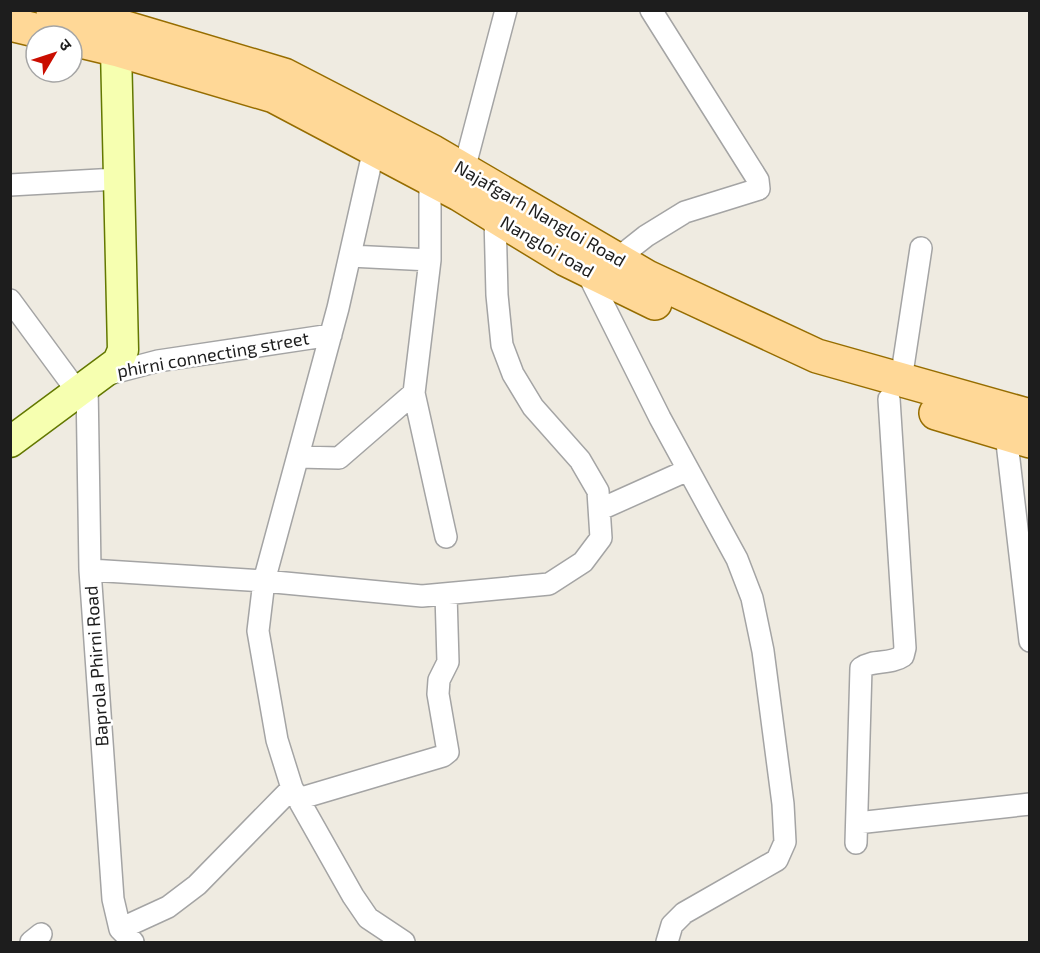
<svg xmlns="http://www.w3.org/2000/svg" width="1040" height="953" viewBox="0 0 1040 953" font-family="'Exo 2','Noto Sans Devanagari',sans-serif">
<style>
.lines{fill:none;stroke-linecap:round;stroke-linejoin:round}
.street-casing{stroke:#a4a4a4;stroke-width:24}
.secondary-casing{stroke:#637800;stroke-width:33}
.primary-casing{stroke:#966d00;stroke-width:36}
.street{stroke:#fff;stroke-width:21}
.secondary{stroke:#f6ffb0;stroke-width:30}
.primary{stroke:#ffd897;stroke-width:33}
.labels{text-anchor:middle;stroke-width:5;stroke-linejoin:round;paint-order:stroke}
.street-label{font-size:18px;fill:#1d1d1d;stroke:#fff}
</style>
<rect width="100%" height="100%" fill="#efebe1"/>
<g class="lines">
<g class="street-casing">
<path id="street" d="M 376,140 L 338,308 L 264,581 L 258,631 L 277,740 L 292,788 L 353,896 L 368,918 L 404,942
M 430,179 L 430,260 L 414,393 L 446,537
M 461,181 L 506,10
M 10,185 L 117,179
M 350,256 L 430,260
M 617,259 L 646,236 L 685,212 L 759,189 L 758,180 L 651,10
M 586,270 L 660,418 L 737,559 L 752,598 L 763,651 L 783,804 L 785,842 L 777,860 L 684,913 L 672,925 L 667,942
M 10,300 L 77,391
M 105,375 L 158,361 L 331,335
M 901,380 L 921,248
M 87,384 L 90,570 L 113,899 L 120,929 L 133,942
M 1006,434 L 1030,641
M 299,457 L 339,458 L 414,393
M 601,509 L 688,470
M 90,570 L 264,581 L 422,596 L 549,584 L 583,562 L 601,538 L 598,491 L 580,460 L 533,407 L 513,374 L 502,345 L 497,295 L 495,217
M 298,799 L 443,756 L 448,752 L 438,694 L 439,680 L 448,662 L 446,594
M 857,823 L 1030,804
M 856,843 L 861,668 C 873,659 890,665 903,656 L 905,648 L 889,399
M 120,929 L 168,907 L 197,885 L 292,788
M 31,942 L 41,934"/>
</g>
<g class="secondary-casing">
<path id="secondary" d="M 10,442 L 118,362 L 123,350 L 116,49"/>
</g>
<g class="primary-casing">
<path id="primary" d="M 53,10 L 116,25 L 284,75 L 433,152 L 647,277 L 817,356 L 1030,416
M 10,24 L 60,36
M 72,39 L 118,50 L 274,96 L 459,194 L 565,259 L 655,303
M 936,413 L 1030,441"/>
</g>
<use href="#street" class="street"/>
<use href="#secondary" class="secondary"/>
<use href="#primary" class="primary"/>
</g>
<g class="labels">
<g class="street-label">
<text transform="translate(540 214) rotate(30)" y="6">Najafgarh Nangloi Road</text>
<text transform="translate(547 247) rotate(30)" y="6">Nangloi road</text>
<text transform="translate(213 355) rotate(-10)" y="6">phirni connecting street</text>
<text transform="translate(97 666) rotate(-94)" y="6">Baprola Phirni Road</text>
</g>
</g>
<rect width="1040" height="953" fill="none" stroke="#1d1d1d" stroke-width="24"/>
<g transform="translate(54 54) rotate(51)"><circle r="28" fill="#ffffff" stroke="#a5a5a5" stroke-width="1.5"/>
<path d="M0-4.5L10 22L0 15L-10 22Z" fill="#ca0d00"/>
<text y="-9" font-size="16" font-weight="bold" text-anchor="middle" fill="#1d1d1d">उ</text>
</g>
</svg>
